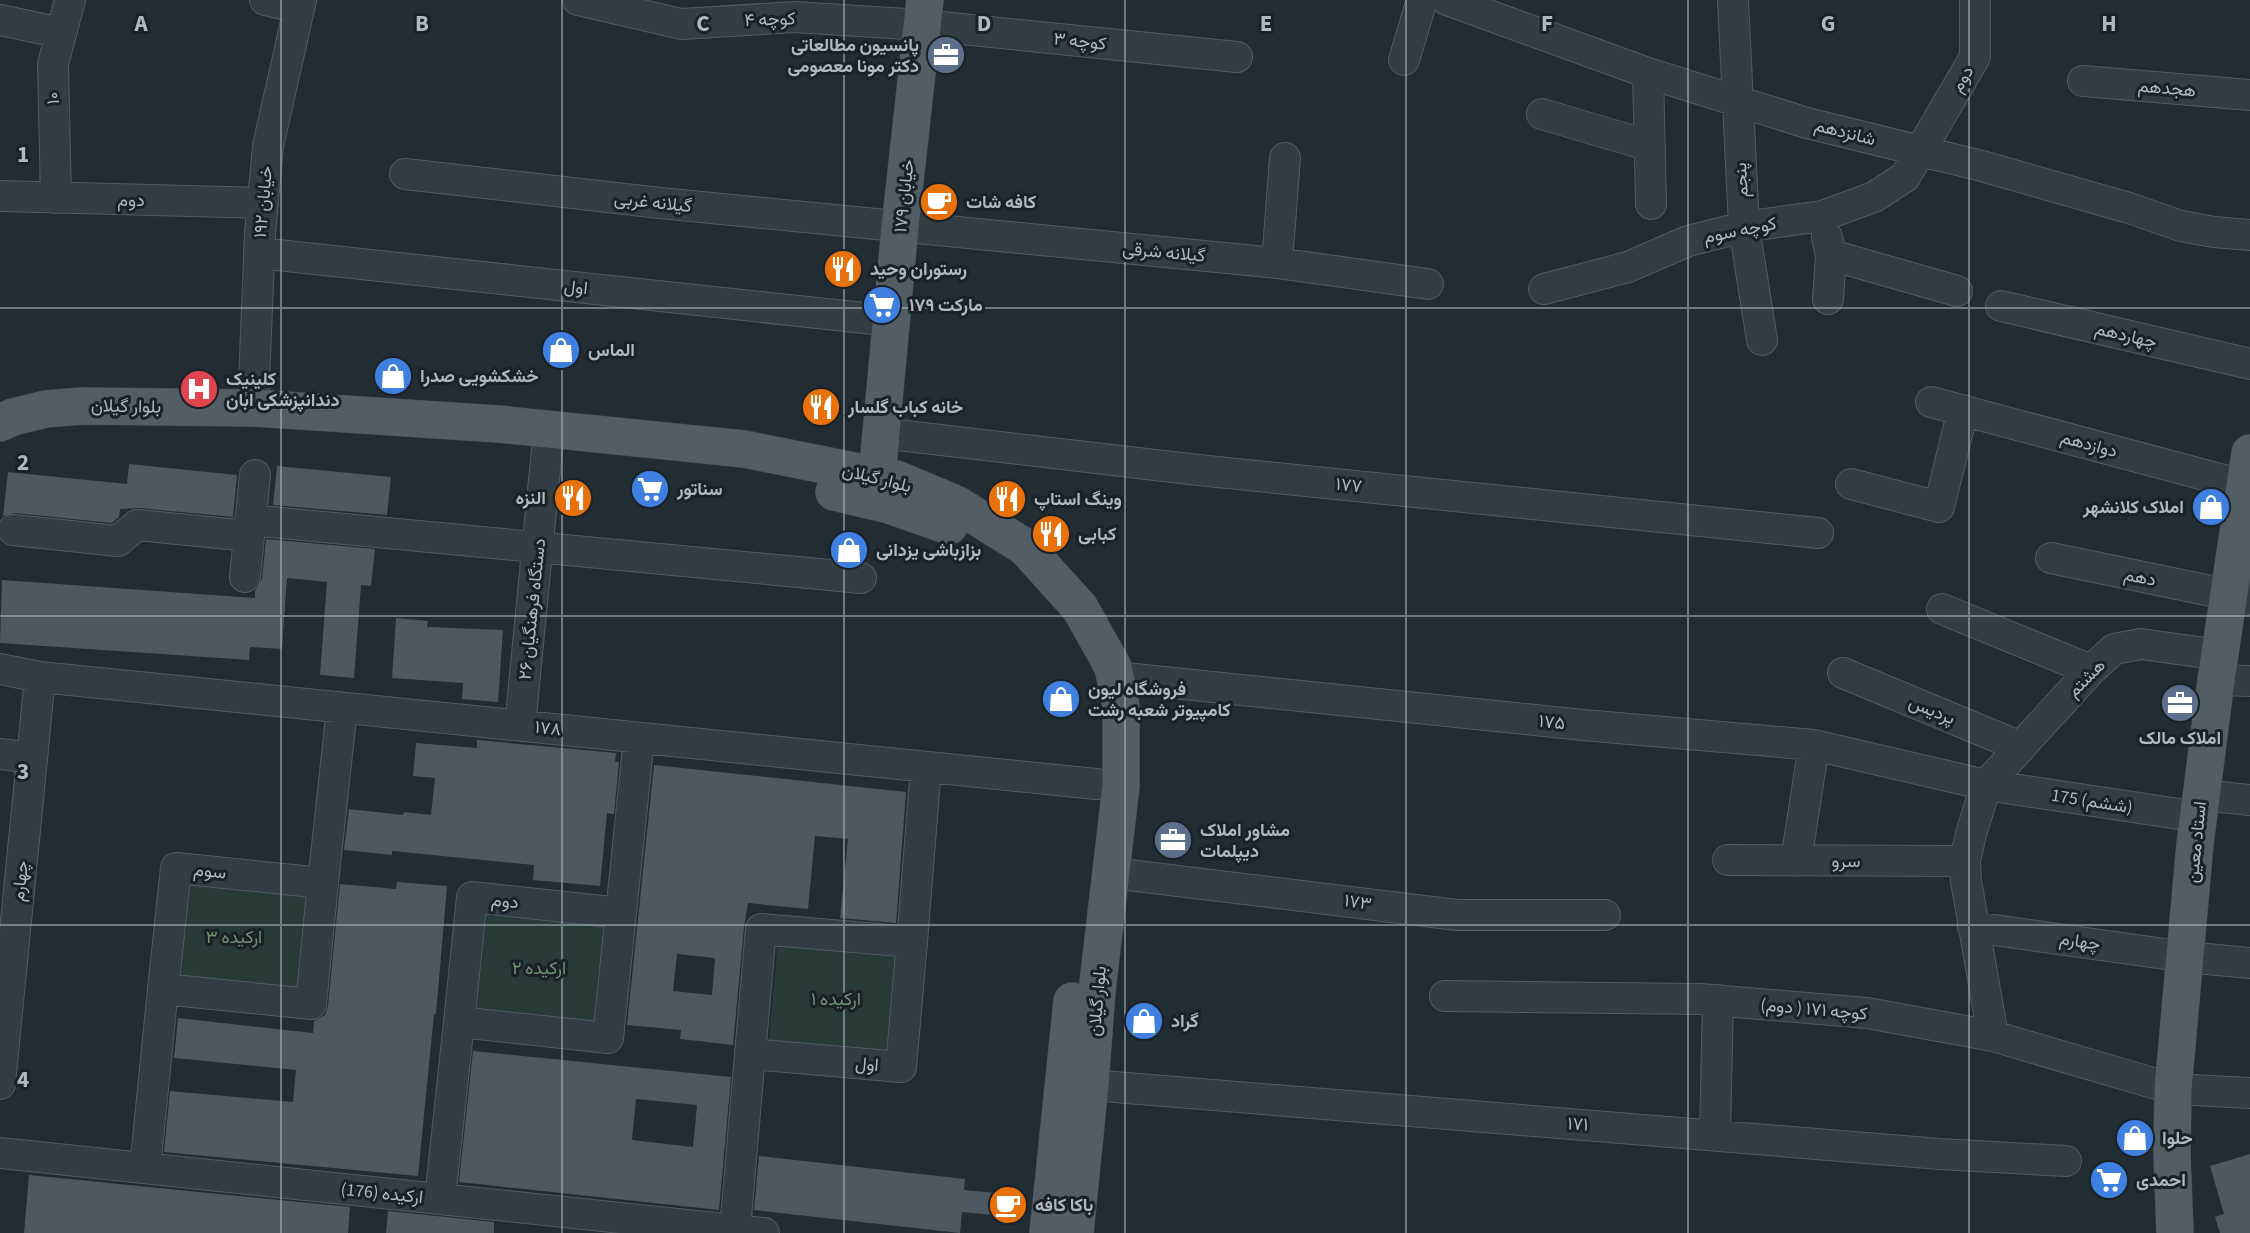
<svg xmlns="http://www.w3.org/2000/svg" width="2250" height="1233" viewBox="0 0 2250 1233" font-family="'Source Sans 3',Vazirmatn,sans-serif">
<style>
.green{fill:#293b37}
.building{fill:#4c5962;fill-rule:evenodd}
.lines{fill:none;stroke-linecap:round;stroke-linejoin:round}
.minor-casing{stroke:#525b62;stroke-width:32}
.major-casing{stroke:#3e464d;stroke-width:38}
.minor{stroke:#343d44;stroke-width:30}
.major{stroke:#525d64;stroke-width:37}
.grid{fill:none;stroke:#aeb9c1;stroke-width:2;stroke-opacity:0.55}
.labels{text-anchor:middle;stroke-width:6;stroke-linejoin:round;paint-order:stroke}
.street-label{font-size:18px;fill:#aeb9c1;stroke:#1a2228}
.poi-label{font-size:18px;font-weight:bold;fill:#aeb9c1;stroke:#1a2228;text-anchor:start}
.park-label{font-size:18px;fill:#709472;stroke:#1a2228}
.grid-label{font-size:23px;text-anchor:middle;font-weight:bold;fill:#aeb9c1;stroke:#1a2228;stroke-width:6;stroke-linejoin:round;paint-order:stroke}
</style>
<rect width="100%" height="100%" fill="#212c33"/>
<path class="green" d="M 188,882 L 310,895 L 299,994 L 178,981 Z
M 482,912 L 606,925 L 596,1024 L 472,1012 Z
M 778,941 L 904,952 L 895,1058 L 769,1046 Z"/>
<path class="building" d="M 129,464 L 237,475 L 233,517 L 139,508 L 120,509 L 119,517 L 112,523 L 15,513 L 3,516 L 8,472 L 127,484 Z
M 277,466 L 391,477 L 387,515 L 273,505 Z
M 266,539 L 375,549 L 371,586 L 361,585 L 354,678 L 320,675 L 327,582 L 287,578 L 282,649 L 250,647 L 249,660 L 0,643 L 2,580 L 255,598 L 255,591 L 262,579 Z
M 396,618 L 428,621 L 427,627 L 503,630 L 498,702 L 462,699 L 463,683 L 392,678 Z
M 477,740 L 616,753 L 615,762 L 619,762 L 614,814 L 607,813 L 600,886 L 533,880 L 534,865 L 392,851 L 392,855 L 344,850 L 349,809 L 403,815 L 404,812 L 431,815 L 435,778 L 413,776 L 416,743 L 477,748 Z
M 654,765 L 906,792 L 896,923 L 840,918 L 848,839 L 815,836 L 808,909 L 748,903 L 744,927 L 733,1045 L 680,1039 L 681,1030 L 627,1025 ZM 677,954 L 715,958 L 712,995 L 673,991 Z
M 397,882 L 447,886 L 436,1014 L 434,1014 L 418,1176 L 164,1152 L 170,1091 L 293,1102 L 296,1070 L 174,1058 L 178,1018 L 313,1033 L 314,1021 L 325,1015 L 328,1006 L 340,884 L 396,889 Z
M 473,1051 L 731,1077 L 719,1210 L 459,1182 ZM 636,1099 L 697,1105 L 693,1147 L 632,1140 Z
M 2250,1154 L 2250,1233 L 2220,1233 L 2215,1217 L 2224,1214 L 2210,1166 Z
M 759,1156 L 965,1179 L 964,1190 L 1026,1196 L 1024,1218 L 962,1212 L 960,1233 L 754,1210 Z
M 29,1175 L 350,1207 L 348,1233 L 24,1233 Z
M 388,1211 L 494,1222 L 494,1233 L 386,1233 Z"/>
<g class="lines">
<g class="minor-casing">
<path id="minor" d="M 265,0 L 299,8
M 578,0 L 681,24 L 795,17 L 922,25 L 1237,57
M 1447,0 L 1648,73 L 1807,123 L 1982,166 L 2129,208 L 2181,226 L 2214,232 L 2250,235
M 1733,0 L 1744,227 L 1762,340
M 0,20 L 61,33
M 1404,60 L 1422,0
M 1648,73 L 1651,204
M 2083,81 L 2250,95
M 1542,114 L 1650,146
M 405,174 L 660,203 L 1277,263 L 1428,284
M 0,196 L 263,203
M 56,198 L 53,64 L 70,0
M 1827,237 L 1831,255 L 1828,299
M 259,253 L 892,321
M 1831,255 L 1957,291
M 1277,263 L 1285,158
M 1544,289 L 1628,267 L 1688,241 L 1744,227 L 1822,216 L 1874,197 L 1905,177 L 1975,57 L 1975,0
M 2001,306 L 2250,364
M 1931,402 L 2246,486
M 253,408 L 260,233 L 268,146 L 301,0
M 881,433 L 1198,470 L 1818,533
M 1851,484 L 1939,507 L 1963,410
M 250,520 L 861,578
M 13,530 L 118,541 L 137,525 L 249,536
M 2051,558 L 2250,599
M 245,577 L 255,475
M 1942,609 L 2091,670
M 0,669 L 40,677 L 1096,784
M 1843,673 L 2021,747
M 1115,677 L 1583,725 L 1814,745 L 1986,785 L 2199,817
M 2216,680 L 2250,681
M 520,726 L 549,429
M 0,754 L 32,758
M 2201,795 L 2250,800
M 1728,860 L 1965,861
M 1796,861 L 1814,745
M 176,868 L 323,883 L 311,1004 L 163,989 Z
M 1112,873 L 1457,915 L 1605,915
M 323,883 L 342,708
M 472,897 L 621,913 L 608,1038 L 459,1022 Z
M 621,913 L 639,738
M 1973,927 L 2186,957 L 2250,963
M 761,929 L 912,942 L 901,1067 L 750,1054 Z
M 912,942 L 926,767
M 1445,996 L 1700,999 L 1867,1013 L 1993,1036 L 2173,1089 L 2250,1093
M 1993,1036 L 1966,881 L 1965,861 L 1971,834 L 1986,785 L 2091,670 L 2114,649 L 2141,644 L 2220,655
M 0,1084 L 40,677
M 1090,1085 L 1940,1154 L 2066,1161
M 1715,1134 L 1718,1000
M 0,1153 L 764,1233
M 145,1168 L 163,989
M 440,1199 L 459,1022
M 735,1230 L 750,1054"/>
</g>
<g class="major-casing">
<path id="major" d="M 0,423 L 13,417 L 46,409 L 82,406 L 253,408 L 498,424 L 744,449 L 899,480 L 956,504 L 1025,547 L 1080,608 L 1113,667 L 1121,707 L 1121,786 L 1097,991 L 1090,1085 L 1075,1233
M 877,476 L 900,227 L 925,0
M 834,492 L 889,505 L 949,526
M 1048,1233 L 1072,1001
M 2175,1233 L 2172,1155 L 2173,1089 L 2195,844 L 2216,680 L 2250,453"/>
</g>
<use href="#minor" class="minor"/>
<use href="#major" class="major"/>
</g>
<path class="grid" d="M 281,0 L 281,1233M 562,0 L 562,1233M 844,0 L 844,1233M 1125,0 L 1125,1233M 1406,0 L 1406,1233M 1688,0 L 1688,1233M 1969,0 L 1969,1233M 0,308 L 2250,308M 0,616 L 2250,616M 0,925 L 2250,925"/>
<defs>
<g id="office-disc" transform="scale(2.0125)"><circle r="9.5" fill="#5c6f8a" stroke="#1a2228"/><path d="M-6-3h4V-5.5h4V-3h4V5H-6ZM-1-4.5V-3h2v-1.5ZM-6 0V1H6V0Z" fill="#fff"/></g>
<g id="cafe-disc" transform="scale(2.0125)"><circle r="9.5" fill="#e8710a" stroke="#1a2228"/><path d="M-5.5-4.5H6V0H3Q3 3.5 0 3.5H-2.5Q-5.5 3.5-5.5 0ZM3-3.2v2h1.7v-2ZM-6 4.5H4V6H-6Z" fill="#fff"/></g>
<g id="restaurant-disc" transform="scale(2.0125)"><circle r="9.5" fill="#e8710a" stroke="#1a2228"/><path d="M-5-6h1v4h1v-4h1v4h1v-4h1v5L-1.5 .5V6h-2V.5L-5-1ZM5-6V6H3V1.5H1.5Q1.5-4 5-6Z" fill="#fff"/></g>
<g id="supermarket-disc" transform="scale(2.0125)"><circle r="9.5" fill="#3f7fe0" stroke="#1a2228"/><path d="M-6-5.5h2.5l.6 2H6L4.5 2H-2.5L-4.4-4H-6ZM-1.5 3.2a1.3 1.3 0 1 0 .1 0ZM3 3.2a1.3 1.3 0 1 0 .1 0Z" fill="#fff"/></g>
<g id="shop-disc" transform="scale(2.0125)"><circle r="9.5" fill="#3f7fe0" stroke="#1a2228"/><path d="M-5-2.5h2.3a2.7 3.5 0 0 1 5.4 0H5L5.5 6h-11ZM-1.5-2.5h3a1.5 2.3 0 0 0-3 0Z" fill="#fff"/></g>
<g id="hospital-disc" transform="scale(2.0125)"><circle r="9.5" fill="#e0444e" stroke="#1a2228"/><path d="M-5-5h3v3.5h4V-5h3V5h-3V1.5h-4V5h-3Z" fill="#fff"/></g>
</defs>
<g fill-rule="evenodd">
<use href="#office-disc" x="946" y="55"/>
<use href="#cafe-disc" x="939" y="202"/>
<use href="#restaurant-disc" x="843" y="269"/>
<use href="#supermarket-disc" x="882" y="305"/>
<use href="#shop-disc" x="561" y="350"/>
<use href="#shop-disc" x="393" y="376"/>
<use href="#hospital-disc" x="199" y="389"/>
<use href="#restaurant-disc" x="821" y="407"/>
<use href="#supermarket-disc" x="650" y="489"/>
<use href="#restaurant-disc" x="573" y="498"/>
<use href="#restaurant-disc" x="1007" y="499"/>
<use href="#shop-disc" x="2211" y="507"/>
<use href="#restaurant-disc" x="1051" y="534"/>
<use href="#shop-disc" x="849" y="550"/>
<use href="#shop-disc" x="1061" y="699"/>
<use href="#office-disc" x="2180" y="703"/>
<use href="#office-disc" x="1173" y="840"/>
<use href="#shop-disc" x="1144" y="1021"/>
<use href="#shop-disc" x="2135" y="1138"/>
<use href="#supermarket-disc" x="2109" y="1180"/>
<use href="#cafe-disc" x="1008" y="1205"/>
</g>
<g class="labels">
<g class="street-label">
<text transform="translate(770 19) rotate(-2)" y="6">کوچه ۴</text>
<text transform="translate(1080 41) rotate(6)" y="6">کوچه ۳</text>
<text transform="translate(1962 79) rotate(-60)" y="6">دوم</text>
<text transform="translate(2167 88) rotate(5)" y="6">هجدهم</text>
<text transform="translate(53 98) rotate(-90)" y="6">۱۰</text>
<text transform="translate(1845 132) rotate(14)" y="6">شانزدهم</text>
<text transform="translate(1741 180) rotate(-93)" y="6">پنجم</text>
<text transform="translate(904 196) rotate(-84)" y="6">خیابان ۱۷۹</text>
<text transform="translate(131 200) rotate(1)" y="6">دوم</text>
<text transform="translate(263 202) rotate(-85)" y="6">خیابان ۱۹۲</text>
<text transform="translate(653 202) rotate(6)" y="6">گیلانه غربی</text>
<text transform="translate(1740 230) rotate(-11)" y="6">کوچه سوم</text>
<text transform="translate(1164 252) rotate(5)" y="6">گیلانه شرقی</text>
<text transform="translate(576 287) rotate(6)" y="6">اول</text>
<text transform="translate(2126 335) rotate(13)" y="6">چهاردهم</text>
<text transform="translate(126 406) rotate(1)" y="6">بلوار گیلان</text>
<text transform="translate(2089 444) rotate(15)" y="6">دوازدهم</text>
<text transform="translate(877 478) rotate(14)" y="6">بلوار گیلان</text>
<text transform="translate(1349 485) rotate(5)" y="6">۱۷۷</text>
<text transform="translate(2140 577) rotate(11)" y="6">دهم</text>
<text transform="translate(532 609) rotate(-84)" y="6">۲۶ دستگاه فرهنگیان</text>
<text transform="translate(2086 678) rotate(-45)" y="6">هشتم</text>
<text transform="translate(1932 710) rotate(22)" y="6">پردیس</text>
<text transform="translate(1552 722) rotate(6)" y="6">۱۷۵</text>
<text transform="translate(548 728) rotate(6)" y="6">۱۷۸</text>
<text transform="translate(2092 801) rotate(9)" y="6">175 (ششم)</text>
<text transform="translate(2196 842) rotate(-84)" y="6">استاد معین</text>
<text x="1846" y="867">سرو</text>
<text transform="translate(210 871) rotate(6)" y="6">سوم</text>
<text transform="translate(20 881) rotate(-84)" y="6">چهارم</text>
<text transform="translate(505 901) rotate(6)" y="6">دوم</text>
<text transform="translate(1358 902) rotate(8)" y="6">۱۷۳</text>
<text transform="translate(2080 941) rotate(8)" y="6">چهارم</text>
<text transform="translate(1097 1001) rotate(-85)" y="6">بلوار گیلان</text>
<text transform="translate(1814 1009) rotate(5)" y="6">کوچه ۱۷۱ ( دوم)</text>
<text transform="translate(867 1064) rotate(5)" y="6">اول</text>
<text transform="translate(1578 1124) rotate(4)" y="6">۱۷۱</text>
<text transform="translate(382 1193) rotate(6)" y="6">ارکیده (176)</text>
</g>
<g class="poi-label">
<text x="919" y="51" text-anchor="end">پانسیون مطالعاتی<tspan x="919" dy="21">دکتر مونا معصومی</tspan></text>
<text x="966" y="208">کافه شات</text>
<text x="870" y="275">رستوران وحید</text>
<text x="909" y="311">۱۷۹ مارکت</text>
<text x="588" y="356">الماس</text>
<text x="420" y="382">خشکشویی صدرا</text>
<text x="226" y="385">کلینیک<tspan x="226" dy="21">دندانپزشکی ابان</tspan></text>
<text x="848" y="413">خانه کباب گلسار</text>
<text x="677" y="495">سناتور</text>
<text x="546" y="504" text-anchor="end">النزه</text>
<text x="1034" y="505">وینگ استاپ</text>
<text x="2184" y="513" text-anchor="end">املاک کلانشهر</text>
<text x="1078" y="540">کبابی</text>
<text x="876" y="556">بزازباشی یزدانی</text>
<text x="1088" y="695">فروشگاه لیون<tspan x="1088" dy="21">کامپیوتر شعبه رشت</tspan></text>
<text x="2180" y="744" text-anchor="middle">املاک مالک</text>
<text x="1200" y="836">مشاور املاک<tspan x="1200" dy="21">دیپلمات</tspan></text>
<text x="1171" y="1027">گراد</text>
<text x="2162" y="1144">حلوا</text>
<text x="2136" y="1186">احمدی</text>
<text x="1035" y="1211">باکا کافه</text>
</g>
<g class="park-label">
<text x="234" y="943">ارکیده ۳</text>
<text x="539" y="974">ارکیده ۲</text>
<text x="836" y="1005">ارکیده ۱</text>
</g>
</g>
<g class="grid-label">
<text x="141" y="31">A</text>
<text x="422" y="31">B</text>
<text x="703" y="31">C</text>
<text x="984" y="31">D</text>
<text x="1266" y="31">E</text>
<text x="1547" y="31">F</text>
<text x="1828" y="31">G</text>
<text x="2109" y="31">H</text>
<text x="23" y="162">1</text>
<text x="23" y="470">2</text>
<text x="23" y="779">3</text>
<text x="23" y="1087">4</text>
</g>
</svg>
